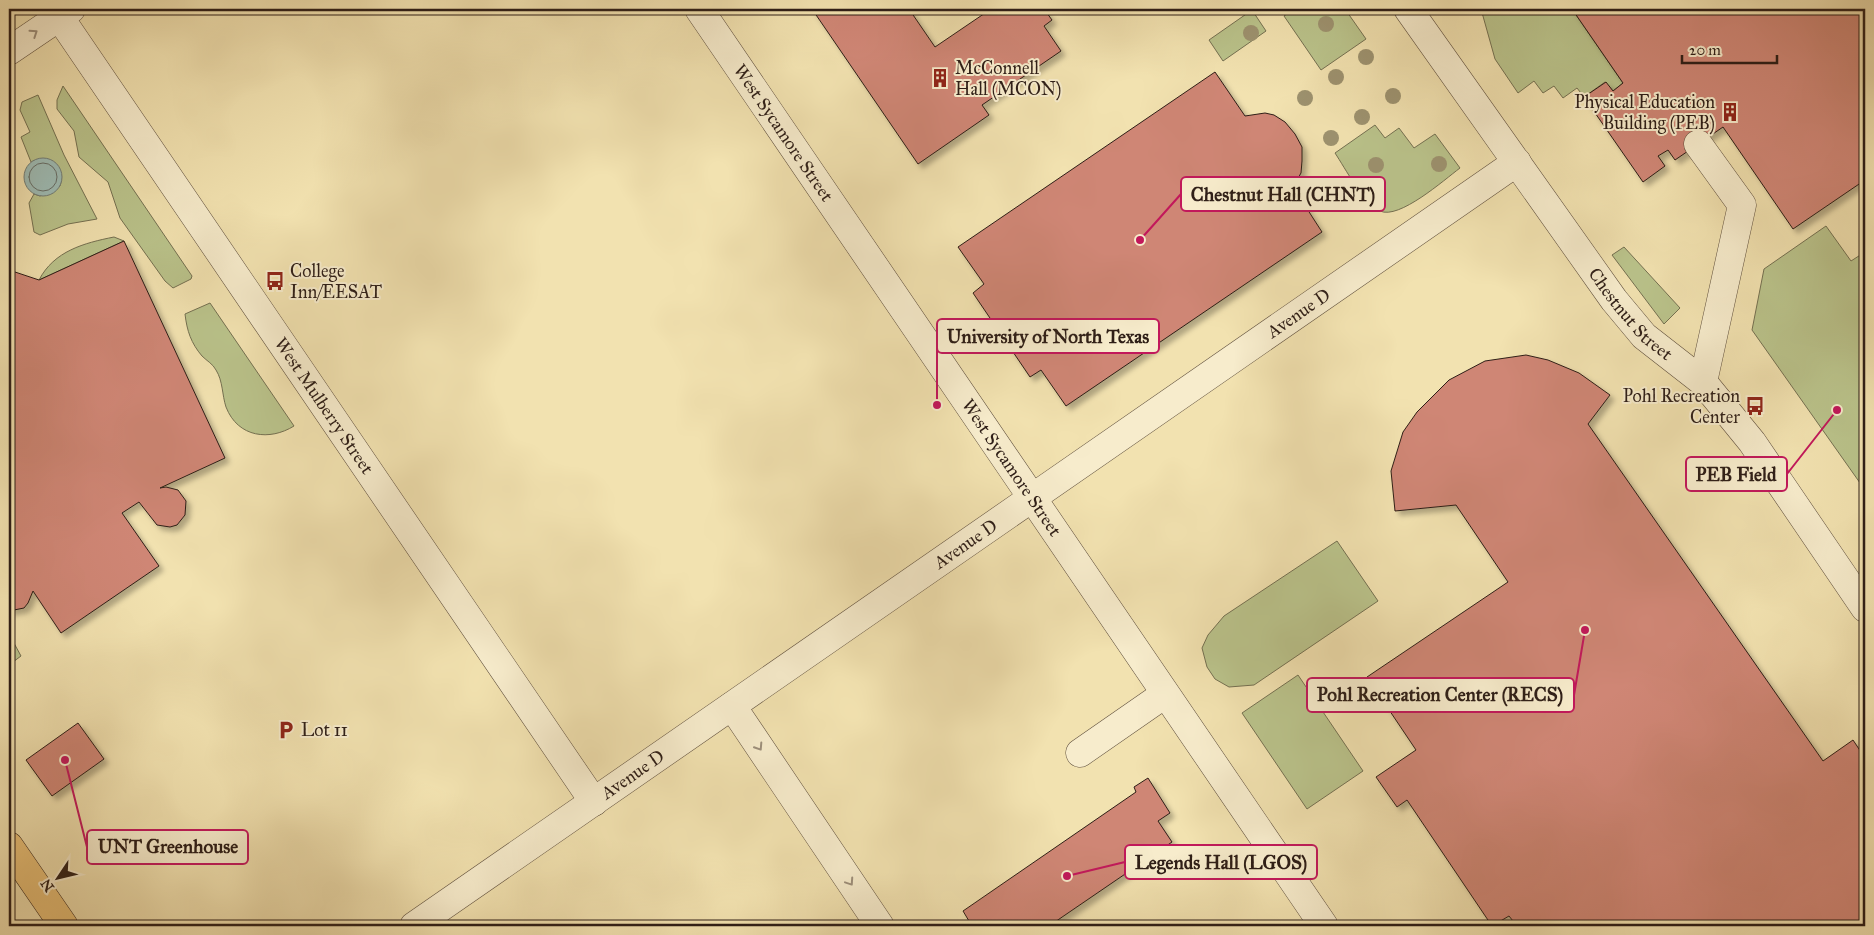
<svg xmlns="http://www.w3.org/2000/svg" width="1874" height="935" viewBox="0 0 1874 935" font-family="'IM FELL Great Primer',serif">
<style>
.green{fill:#bac38b;stroke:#747051}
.water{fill:#9ebcb5;stroke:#717d76}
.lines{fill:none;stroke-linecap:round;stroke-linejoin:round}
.shore{stroke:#666d66;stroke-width:1}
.building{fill:#cf8674;stroke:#2e1e17;filter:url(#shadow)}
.minor-casing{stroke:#5f4f3d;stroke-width:29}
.major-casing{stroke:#2e1e17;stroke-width:29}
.minor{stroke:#f7eccc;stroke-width:28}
.major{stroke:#e9c178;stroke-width:28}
.tree{fill:#9d926f}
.oneway{stroke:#9d8f7b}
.labels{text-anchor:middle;stroke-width:4;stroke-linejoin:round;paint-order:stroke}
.poi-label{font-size:18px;fill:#2e1e17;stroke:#f7eccc;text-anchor:start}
.street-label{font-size:18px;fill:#2e1e17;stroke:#f7eccc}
.leader{fill:none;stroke:#c2185b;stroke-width:2}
.callout-dot{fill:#c2185b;stroke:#f7eccc;stroke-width:2}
.callout{fill:#f7eccc;stroke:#c2185b;stroke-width:2}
.callout-label{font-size:19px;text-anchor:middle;font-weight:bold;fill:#2e1e17}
</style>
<defs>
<filter id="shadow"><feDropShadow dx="4.5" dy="4.5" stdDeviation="2.5" flood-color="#0004"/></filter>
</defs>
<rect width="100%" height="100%" fill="#f2e2b0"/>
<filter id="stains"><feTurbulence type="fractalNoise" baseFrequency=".004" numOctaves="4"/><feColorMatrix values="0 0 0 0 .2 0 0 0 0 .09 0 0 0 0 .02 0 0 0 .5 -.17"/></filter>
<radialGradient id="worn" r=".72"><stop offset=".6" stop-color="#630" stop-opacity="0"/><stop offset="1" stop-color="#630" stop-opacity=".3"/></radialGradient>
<path class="green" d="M 1294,9 L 1345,9 L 1366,39 L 1321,70 L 1284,16 Z
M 1481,9 L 1572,9 L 1623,83 L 1613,91 L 1605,82 L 1584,97 L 1577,88 L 1563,98 L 1554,86 L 1543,93 L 1534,81 L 1518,93 L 1495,59 Z
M 1252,10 L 1266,31 L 1223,61 L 1209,40 Z
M 63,86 L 192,276 L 191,279 L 173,288 L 165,281 L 120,218 L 108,182 L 79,157 L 74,131 L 57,109 L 57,100 Z
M 38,95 L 64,155 L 97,219 L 68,224 L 40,235 L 34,232 L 29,203 L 34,194 L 40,196 L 60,186 C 66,168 48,154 31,162 L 21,137 L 30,132 L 20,110 L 22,102 Z
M 1375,125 L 1385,138 L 1399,128 L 1414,148 L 1435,134 L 1460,168 C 1444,180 1399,220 1380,211 C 1364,204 1345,168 1335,153 Z
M 1826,226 L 1851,261 L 1865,252 L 1865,490 L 1752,330 L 1764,269 Z
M 114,237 L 124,241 L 39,280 C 54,251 84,243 114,237 Z
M 1624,247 L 1680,308 L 1664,324 L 1612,255 Z
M 210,303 L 294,426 C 270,441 238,438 226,407 C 222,395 223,381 216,370 C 213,364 207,361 202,356 C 191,343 187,331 185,314 Z
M 1337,541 L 1378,601 L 1254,685 L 1229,687 L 1215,679 L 1207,667 L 1202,648 L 1208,635 L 1224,616 Z
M 9,634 L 21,656 L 9,665 Z
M 1298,675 L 1363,771 L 1307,809 L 1242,713 Z"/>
<path class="water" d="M24 177a19 19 0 1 1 38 0a19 19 0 1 1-38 0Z"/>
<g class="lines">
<path class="shore" d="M29 177a14 14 0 1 1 28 0a14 14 0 1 1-28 0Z"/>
</g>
<path class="building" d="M 812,9 L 909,9 L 935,47 L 991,9 L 1044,9 L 1052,20 L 1044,26 L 1061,51 L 982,105 L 989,115 L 918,164 Z
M 1572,9 L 1865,9 L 1865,180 L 1793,229 L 1723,127 L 1675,160 L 1668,150 L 1658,156 L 1665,166 L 1643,182 L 1584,97 L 1606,82 L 1613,91 L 1623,83 Z
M 1215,72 L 1245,116 L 1265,113 L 1274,115 L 1285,122 L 1295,134 L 1302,147 L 1302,161 L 1301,173 L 1293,187 L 1322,232 L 1066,406 L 1041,370 L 1030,377 L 973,293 L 984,284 L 958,247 Z
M 124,241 L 225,458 L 160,488 L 166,487 L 178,490 L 186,501 L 185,515 L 177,525 L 170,527 L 157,525 L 139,502 L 122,513 L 159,566 L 61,633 L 33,591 L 28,603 L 24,608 L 9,611 L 9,270 L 39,280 Z
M 1526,355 L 1548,360 L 1579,373 L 1610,395 L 1588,424 L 1823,761 L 1853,740 L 1865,758 L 1865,926 L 1517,926 L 1509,916 L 1492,926 L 1407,800 L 1397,807 L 1376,777 L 1416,750 L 1367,677 L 1508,582 L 1456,505 L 1395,511 L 1391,471 L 1403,432 L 1417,412 L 1449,380 L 1485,361 Z
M 78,723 L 104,759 L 52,796 L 26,760 Z
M 1148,778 L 1170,813 L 1158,821 L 1172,842 L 1049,926 L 972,926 L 963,911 L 1136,792 L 1134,787 Z"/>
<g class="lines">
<g class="minor-casing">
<g id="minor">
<path id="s1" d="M 54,9 L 594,802"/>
<path id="s2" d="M 699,9 L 1324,926"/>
<path id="s3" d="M 1408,9 L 1614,300 L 1644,336 L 1703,382 L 1752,442 L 1865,608"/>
<path d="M 9,51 L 71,9"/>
<path d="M 1698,144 L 1742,205 L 1703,382"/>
<path d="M 732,706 L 880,926"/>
<path d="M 1080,753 L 1165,694"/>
<path id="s4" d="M 414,926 L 1517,162"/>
</g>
</g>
<g class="major-casing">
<path id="major" d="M 9,846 L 64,926"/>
</g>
<use href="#minor" class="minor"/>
<use href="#major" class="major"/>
</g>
<g class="tree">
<circle cx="1326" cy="24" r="8"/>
<circle cx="1251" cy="33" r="8"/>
<circle cx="1366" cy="57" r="8"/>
<circle cx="1336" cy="77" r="8"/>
<circle cx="1393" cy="96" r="8"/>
<circle cx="1305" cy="98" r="8"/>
<circle cx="1362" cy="117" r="8"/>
<circle cx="1331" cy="138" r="8"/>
<circle cx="1439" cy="164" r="8"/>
<circle cx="1376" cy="165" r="8"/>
</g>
<defs><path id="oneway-chevron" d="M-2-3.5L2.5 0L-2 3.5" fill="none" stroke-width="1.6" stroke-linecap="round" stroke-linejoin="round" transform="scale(1.25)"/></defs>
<g class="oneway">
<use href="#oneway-chevron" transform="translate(34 33) rotate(-34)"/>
<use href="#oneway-chevron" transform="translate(759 747) rotate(57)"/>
<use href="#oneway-chevron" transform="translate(850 882) rotate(56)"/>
</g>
<defs>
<g id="building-bare" transform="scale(1.5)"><path d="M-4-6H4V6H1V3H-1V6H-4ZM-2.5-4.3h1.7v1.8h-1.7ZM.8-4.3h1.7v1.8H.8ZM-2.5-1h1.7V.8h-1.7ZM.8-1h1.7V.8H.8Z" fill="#8f2418" stroke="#f7eccc" stroke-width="2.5" paint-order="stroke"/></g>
<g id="bus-bare" transform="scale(1.5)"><path d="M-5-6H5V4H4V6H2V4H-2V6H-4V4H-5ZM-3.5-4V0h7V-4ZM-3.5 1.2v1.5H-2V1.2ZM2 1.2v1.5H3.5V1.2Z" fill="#8f2418" stroke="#f7eccc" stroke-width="2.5" paint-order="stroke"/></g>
<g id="parking-bare" transform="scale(1.5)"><path d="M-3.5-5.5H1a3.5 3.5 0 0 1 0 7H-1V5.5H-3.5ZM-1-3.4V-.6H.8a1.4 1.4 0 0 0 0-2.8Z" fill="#8f2418" stroke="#f7eccc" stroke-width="2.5" paint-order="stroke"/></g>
</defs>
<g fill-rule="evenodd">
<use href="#building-bare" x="940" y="78"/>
<use href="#building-bare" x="1730" y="112"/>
<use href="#bus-bare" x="275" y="281"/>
<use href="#bus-bare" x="1755" y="406"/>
<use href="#parking-bare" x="286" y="730"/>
</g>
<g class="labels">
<g class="poi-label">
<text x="955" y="74">McConnell<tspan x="955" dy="21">Hall (MCON)</tspan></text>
<text x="1715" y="108" text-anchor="end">Physical Education<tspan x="1715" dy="21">Building (PEB)</tspan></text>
<text x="290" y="277">College<tspan x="290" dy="21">Inn/EESAT</tspan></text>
<text x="1740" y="402" text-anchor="end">Pohl Recreation<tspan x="1740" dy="21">Center</tspan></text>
<text x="301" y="736">Lot 11</text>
</g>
<g class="street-label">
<text dy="6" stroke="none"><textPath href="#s2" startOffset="150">West Sycamore Street</textPath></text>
<text dy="6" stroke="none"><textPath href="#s3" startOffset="378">Chestnut Street</textPath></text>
<text dy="6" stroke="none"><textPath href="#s4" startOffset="1076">Avenue D</textPath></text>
<text dy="6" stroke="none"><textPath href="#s1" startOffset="480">West Mulberry Street</textPath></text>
<text dy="6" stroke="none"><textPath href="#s2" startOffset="555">West Sycamore Street</textPath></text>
<text dy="6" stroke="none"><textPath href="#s4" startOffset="671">Avenue D</textPath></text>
<text dy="6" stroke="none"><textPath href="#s4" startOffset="266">Avenue D</textPath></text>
</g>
</g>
<path class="leader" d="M1140 240L1181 194M937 405L937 336M1837 410L1787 474M1585 630L1574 695M65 760L87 847M1067 876L1125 862"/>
<g class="callout-dot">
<circle cx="1140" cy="240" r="5"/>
<circle cx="937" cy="405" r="5"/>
<circle cx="1837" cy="410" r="5"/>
<circle cx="1585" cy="630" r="5"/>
<circle cx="65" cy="760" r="5"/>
<circle cx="1067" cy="876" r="5"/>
</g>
<g class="callout">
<rect x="1181" y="177" width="204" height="34" rx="5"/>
<rect x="937" y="319" width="222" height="34" rx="5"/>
<rect x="1686" y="457" width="101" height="34" rx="5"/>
<rect x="1307" y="678" width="267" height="34" rx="5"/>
<rect x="87" y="830" width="161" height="34" rx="5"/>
<rect x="1125" y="845" width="192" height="34" rx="5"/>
</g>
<g class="callout-label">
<text x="1283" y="201">Chestnut Hall (CHNT)</text>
<text x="1048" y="343">University of North Texas</text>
<text x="1736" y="481">PEB Field</text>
<text x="1440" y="701">Pohl Recreation Center (RECS)</text>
<text x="168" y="853">UNT Greenhouse</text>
<text x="1221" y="869">Legends Hall (LGOS)</text>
</g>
<rect width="1874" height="935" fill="none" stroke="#f2e2b0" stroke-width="30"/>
<rect x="10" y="10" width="1854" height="915" fill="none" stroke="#2e1e17" stroke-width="2.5"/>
<rect x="15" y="15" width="1844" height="905" fill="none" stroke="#2e1e17"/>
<g transform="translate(58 878) rotate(235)" stroke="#f7eccc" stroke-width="4" paint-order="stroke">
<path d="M0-4L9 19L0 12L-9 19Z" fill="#2e1e17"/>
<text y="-8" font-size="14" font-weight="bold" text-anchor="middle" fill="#2e1e17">N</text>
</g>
<path d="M1682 55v8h95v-8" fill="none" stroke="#2e1e17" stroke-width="2.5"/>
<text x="1689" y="55" font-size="15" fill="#2e1e17" stroke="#f7eccc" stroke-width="4" paint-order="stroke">20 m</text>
<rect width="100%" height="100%" filter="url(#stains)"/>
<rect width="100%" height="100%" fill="url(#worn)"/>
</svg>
